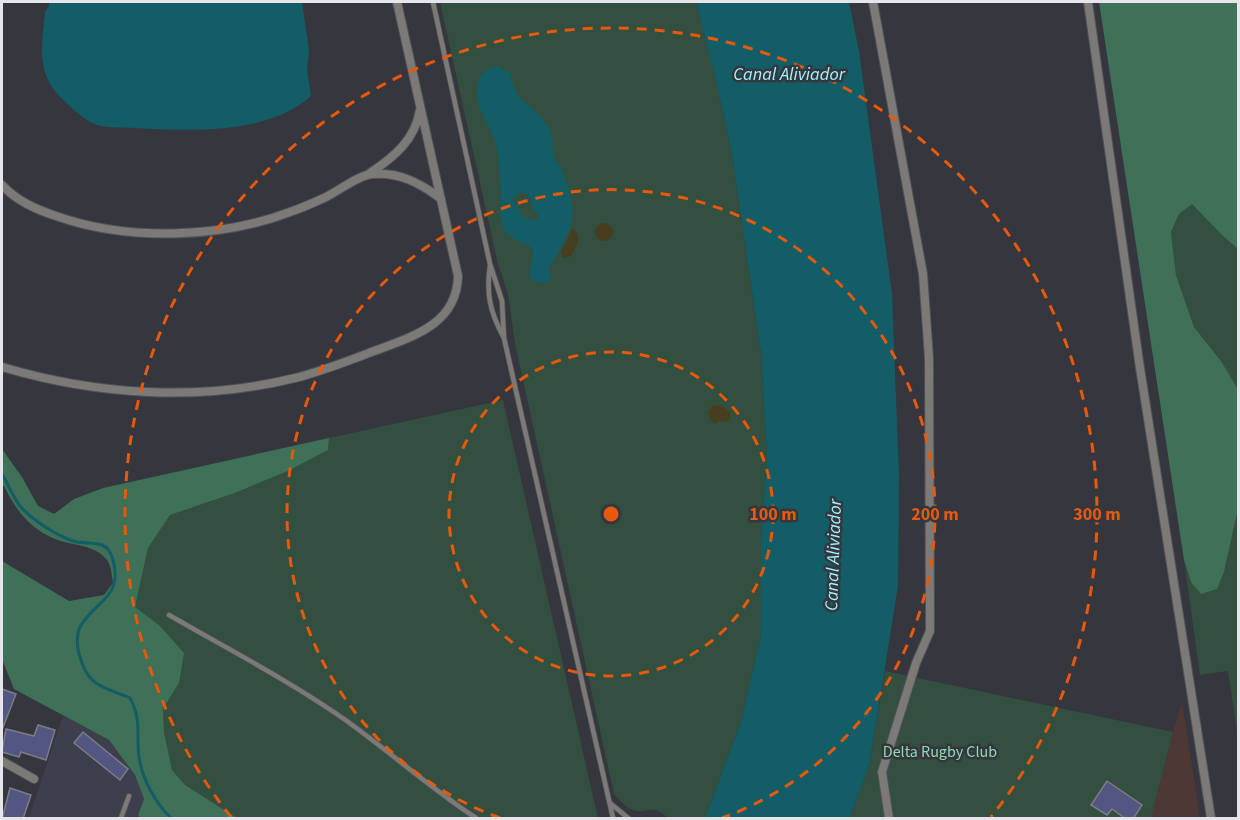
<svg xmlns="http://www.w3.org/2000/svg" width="1240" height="820" viewBox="0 0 1240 820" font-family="'Source Sans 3',sans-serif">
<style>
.commercial{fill:#4d3836}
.built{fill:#3d3f4d}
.green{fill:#334f40}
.forest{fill:#3e7157}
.sand{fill:#463e1e}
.water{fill:#125d66;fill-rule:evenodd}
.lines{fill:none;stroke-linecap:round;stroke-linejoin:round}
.stream{stroke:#125d66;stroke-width:3}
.building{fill:#535681;stroke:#7b7c86;stroke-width:1.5}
.lane-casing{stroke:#51525a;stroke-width:6}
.street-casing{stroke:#51525a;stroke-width:10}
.lane{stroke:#7c7a76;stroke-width:4.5}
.street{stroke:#7c7a76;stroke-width:8}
.ring{fill:none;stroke:#e8590c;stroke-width:3;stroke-dasharray:10 8}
.labels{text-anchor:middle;stroke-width:5;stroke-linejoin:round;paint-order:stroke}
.park-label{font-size:16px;fill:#8cddb2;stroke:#35363e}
.water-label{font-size:18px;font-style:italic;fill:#a3f3fe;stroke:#35363e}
.centre{fill:#e8590c;stroke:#35363e;stroke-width:3}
.ring-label{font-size:18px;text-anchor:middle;font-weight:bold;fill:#e8590c;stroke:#35363e;stroke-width:5;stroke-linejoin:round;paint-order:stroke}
</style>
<rect width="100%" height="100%" fill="#35363e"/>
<path class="commercial" d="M 1182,702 L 1200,818 L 1151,818 L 1173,732 Z"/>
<path class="built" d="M 63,716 L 109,740 L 135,775 L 144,799 L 138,815 L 140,818 L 29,818 Z"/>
<path class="green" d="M 440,2 L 696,2 L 717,85 L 732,154 L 761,353 L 767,457 L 761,540 L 761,635 L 741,722 L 705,818 L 668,818 C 651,802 648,815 633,810 C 625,807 619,800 614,794 L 515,344 L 508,294 L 498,264 Z
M 1192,203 L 1223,236 L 1238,249 L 1238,389 L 1221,361 L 1194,327 L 1176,275 L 1171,232 L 1179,214 Z
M 503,400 L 598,818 L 237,818 L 185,785 L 172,770 L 164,732 L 163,709 L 179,683 L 135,607 L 148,548 L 170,515 L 235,493 L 288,471 L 328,450 L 329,438 Z
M 1238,509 L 1238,738 L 1228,671 L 1200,675 L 1184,560 L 1191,582 L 1224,572 Z
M 885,671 L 1173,732 L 1151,818 L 850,818 L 870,761 Z"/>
<path class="forest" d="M 1099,2 L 1238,2 L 1238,249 L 1223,236 L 1192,204 L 1179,214 L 1171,232 L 1176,275 L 1194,327 L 1221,361 L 1238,389 L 1238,509 L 1224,572 L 1217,589 L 1201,594 L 1191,582 L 1184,560 Z
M 329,438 L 328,450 L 288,471 L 235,493 L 170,515 L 148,548 L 135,607 L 160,626 L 184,653 L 179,683 L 163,709 L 164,732 L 172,770 L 185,785 L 237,818 L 140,818 L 138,815 L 144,799 L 135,775 L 109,740 L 14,689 L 2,659 L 2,561 L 69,601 L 104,595 L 113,583 C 112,576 111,565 107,560 C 95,544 72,546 55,539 C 30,529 15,509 4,486 L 2,486 L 2,449 L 22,477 L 38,506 L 54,514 L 74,499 L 103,488 Z"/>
<path class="sand" d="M595 232a9 9 0 1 1 18 0a9 9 0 1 1-18 0Z
M 573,228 L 578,235 L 578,242 L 571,256 L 563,258 L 561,252 Z
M 721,405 L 730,412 L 730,418 L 727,422 L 719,421 L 715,424 L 710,420 L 708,412 L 712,406 Z"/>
<path class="water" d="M 49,2 L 302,2 L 309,50 L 307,70 L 311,96 C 268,135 190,131 135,128 C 123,127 106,129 94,124 C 81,118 57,96 50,84 C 37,60 43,37 45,12 L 49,6 Z
M 696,2 L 849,2 L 859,51 L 892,294 L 899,475 L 898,586 L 870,761 L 850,818 L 705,818 L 741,722 L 761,635 L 761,540 L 767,457 L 761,353 L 732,154 L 717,85 Z
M 497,66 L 510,73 C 513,80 513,90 518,95 C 528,107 541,114 549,128 C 555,138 551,149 555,159 C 557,165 562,169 564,175 C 581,221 571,229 549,269 L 551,279 C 544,285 537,284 530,278 C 527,266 537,258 531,247 C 522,242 509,239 504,229 C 499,220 501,211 501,202 C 501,186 500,166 497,150 C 494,128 475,112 477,89 C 478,76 485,69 497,66 ZM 522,192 L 528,195 L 533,209 L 539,216 L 536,221 L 523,217 L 514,200 L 514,197 Z"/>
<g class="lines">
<path class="stream" d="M 2,474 C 8,484 13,497 20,506 C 32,520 56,535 73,541 C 88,546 105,537 112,557 C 125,598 95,600 80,627 C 76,635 77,645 79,654 C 88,687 101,686 130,698 C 142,720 136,735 139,757 C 142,779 156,804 171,818"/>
</g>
<path class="building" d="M 2,689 L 16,694 L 2,730 Z
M 38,725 L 55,730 L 46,760 L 21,752 L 19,757 L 2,752 L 6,729 L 34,736 Z
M 83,732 L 128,769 L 120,780 L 74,743 Z
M 1107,781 L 1142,805 L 1133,819 L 1126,819 L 1112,809 L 1107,815 L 1091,805 Z
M 10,788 L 31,795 L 23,819 L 2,819 Z"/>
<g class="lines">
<g class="lane-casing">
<path id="lane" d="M 433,2 L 490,264 L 502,301 L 504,338 L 613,818
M 490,266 C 486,293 490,312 503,336
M 169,615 C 228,649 288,680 344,719 C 389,751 430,788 476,818
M 610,803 L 628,818
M 121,818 L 129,796"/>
</g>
<g class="street-casing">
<path id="street" d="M 873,2 L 923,274 L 929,358 L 930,631 L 916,663 L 882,772 L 889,818
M 1088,2 L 1140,368 L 1211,818
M 370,173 C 394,157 415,140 420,110
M 2,185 C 17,201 35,209 56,216 C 127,241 219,239 290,212 C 302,208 313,203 324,198 C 337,192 360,174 373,174 C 399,172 420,183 440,198
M 2,367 C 97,395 198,402 295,378 C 323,371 350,360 377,350 C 415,336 457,323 458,276 L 397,2
M 2,761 L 34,779"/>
</g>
<use href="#lane" class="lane"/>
<use href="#street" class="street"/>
</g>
<g class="ring">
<circle cx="611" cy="514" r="162"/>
<path d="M500 818A324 324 0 1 1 722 818"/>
<path d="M231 817A486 486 0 1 1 991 817"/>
</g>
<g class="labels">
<g class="park-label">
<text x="940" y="757">Delta Rugby Club</text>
</g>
<g class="water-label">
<text x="789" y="80">Canal Aliviador</text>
<text transform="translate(833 555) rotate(-88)" y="6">Canal Aliviador</text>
</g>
</g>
<circle cx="611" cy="514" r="9" class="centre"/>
<g class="ring-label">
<text x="773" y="520">100 m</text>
<text x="935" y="520">200 m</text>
<text x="1097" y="520">300 m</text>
</g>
<rect width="1240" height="820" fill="none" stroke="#e5e5eb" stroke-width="6"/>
</svg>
